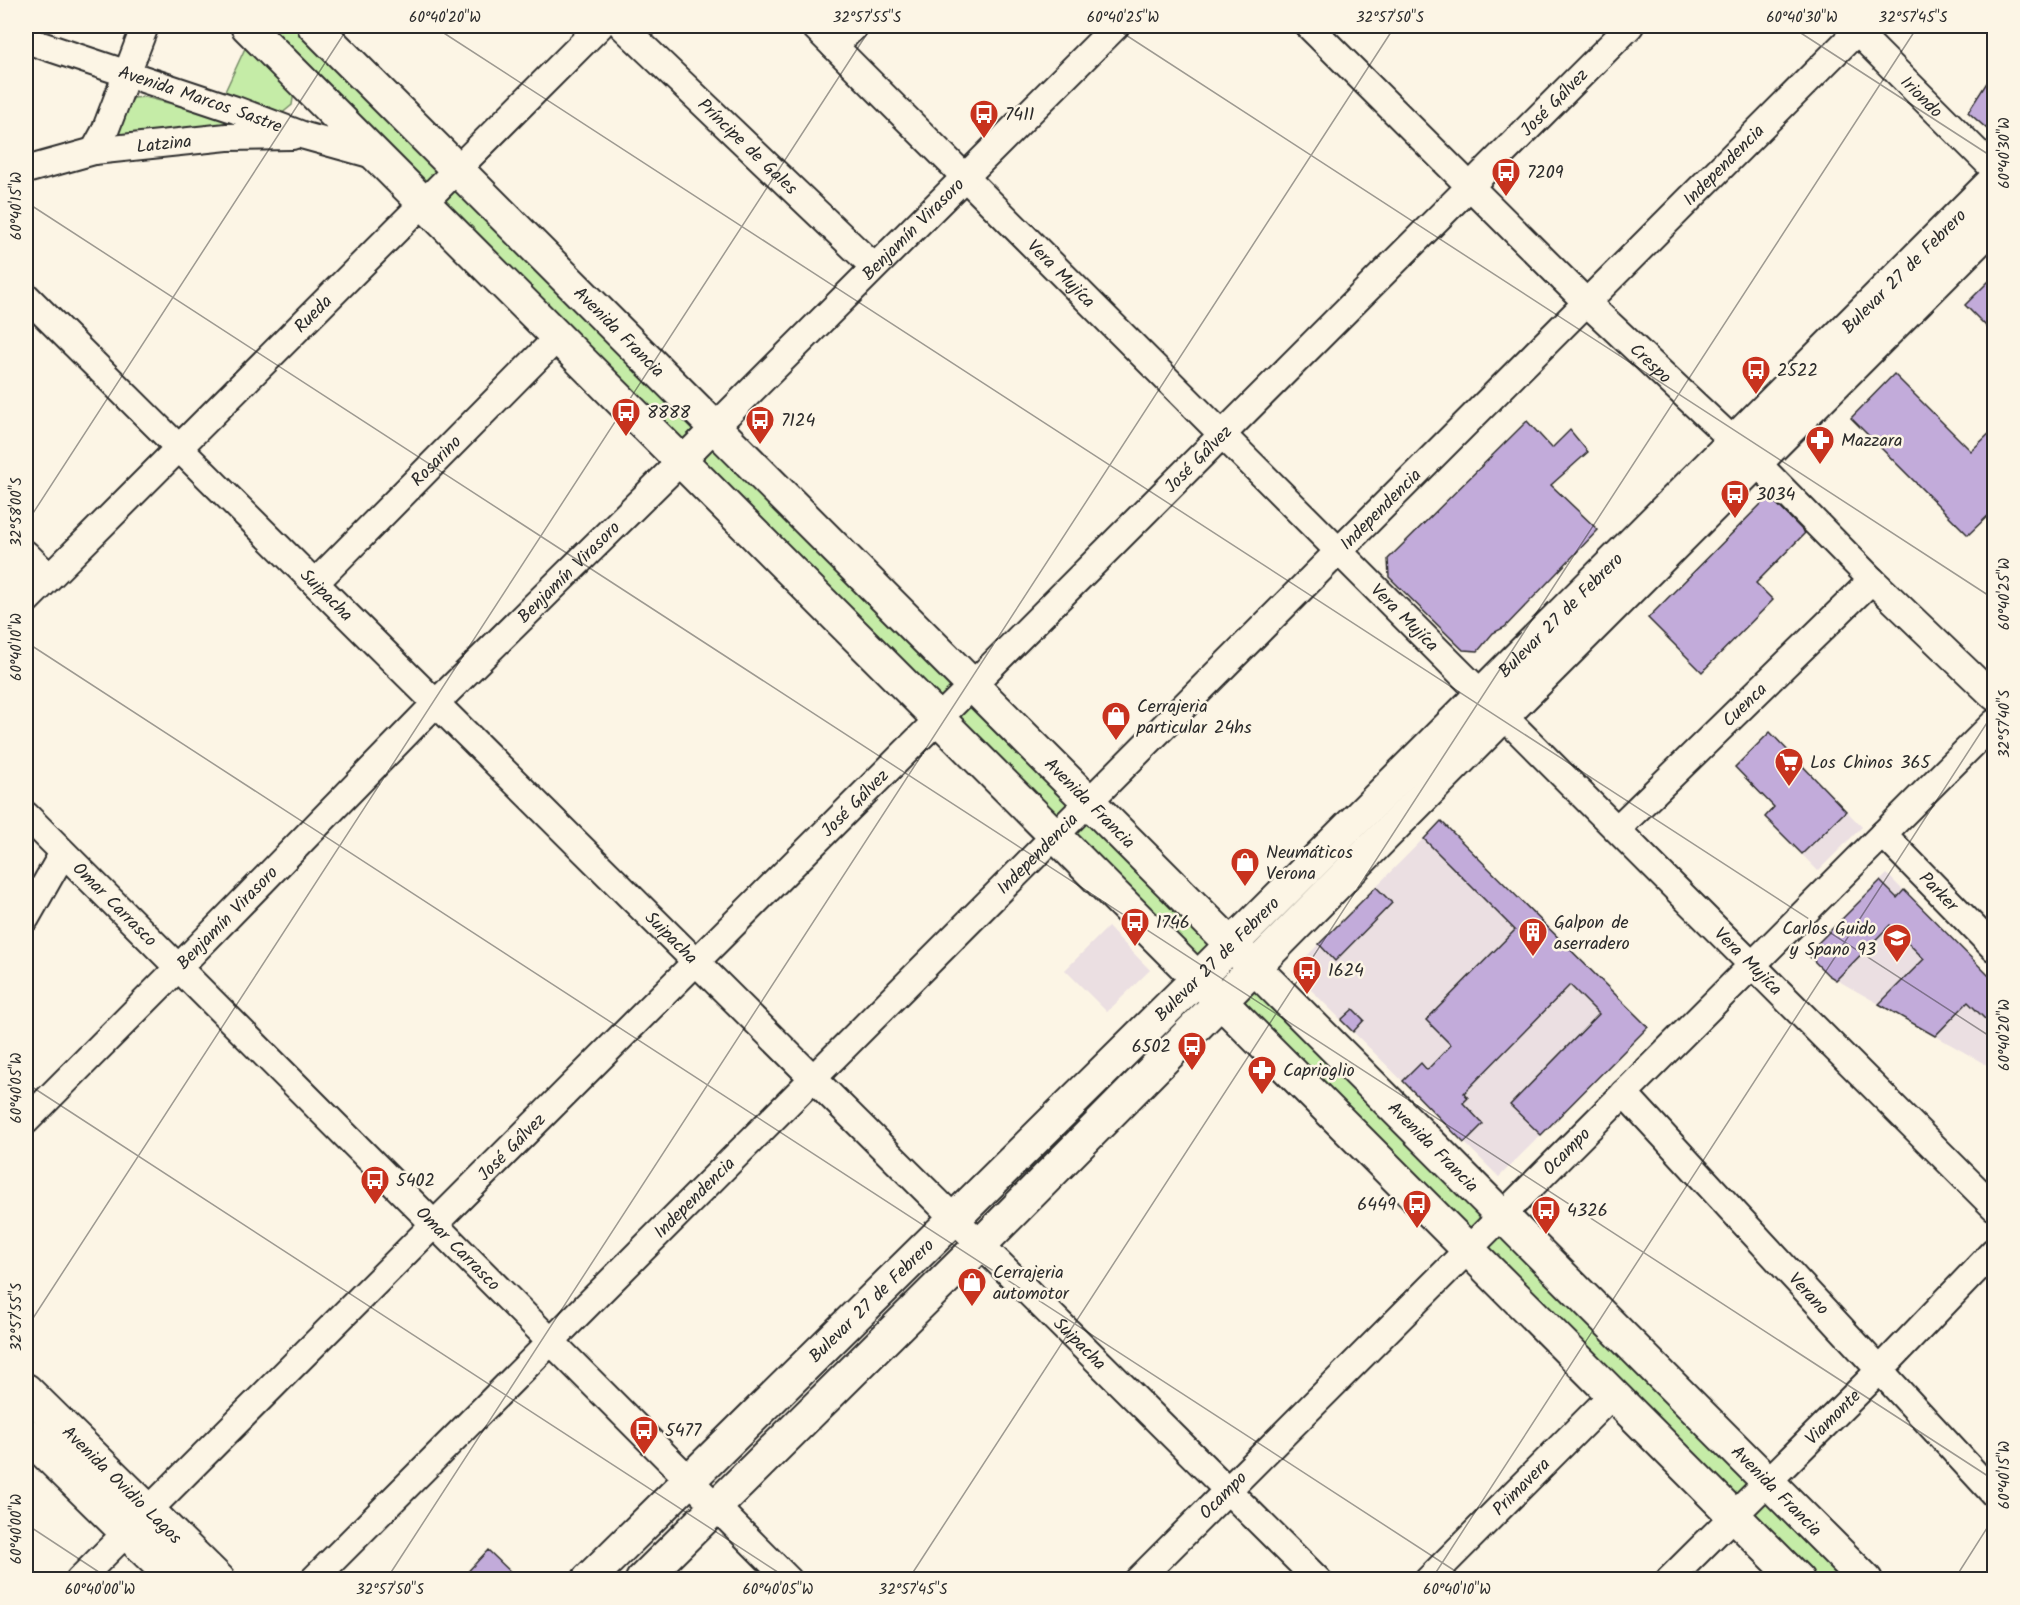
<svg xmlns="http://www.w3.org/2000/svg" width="2020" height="1605" viewBox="0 0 2020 1605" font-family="Kalam,sans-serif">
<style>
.built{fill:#ebdfe2}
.green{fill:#c5eca7;stroke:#788c69;stroke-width:1.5}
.building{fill:#c2abda;stroke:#2b2b2b;stroke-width:1.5}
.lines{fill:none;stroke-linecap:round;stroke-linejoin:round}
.minor-casing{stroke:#2b2b2b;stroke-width:30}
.major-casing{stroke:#2b2b2b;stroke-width:36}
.minor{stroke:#fcf5e5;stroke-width:26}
.major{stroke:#fcf5e5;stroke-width:32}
.ticks{fill:none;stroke:#2b2b2b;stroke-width:1.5;stroke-opacity:0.45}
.labels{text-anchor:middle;stroke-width:5;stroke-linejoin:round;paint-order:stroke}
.street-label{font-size:18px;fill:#2b2b2b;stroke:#fcf5e5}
.poi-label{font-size:18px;fill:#2b2b2b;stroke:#fcf5e5;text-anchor:start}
.neatline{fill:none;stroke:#2b2b2b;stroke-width:2}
.ticks-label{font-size:15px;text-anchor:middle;fill:#2b2b2b}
</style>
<rect width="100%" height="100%" fill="#fcf5e5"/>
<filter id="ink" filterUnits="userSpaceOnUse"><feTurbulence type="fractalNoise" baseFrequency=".0167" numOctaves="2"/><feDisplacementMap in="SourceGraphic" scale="12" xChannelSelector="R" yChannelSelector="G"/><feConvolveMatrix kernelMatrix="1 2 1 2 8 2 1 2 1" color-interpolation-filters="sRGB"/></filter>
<g filter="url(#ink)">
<path class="built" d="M 1770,732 L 1862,827 L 1818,871 L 1765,817 L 1774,807 L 1735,767 Z
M 1441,821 L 1648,1027 L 1499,1177 L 1292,971 Z
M 1887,874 L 1994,982 L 1994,1065 L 1992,1068 L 1828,975 L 1807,954 Z
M 1108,927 L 1150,970 L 1107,1012 L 1065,970 Z"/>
<path class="green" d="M 247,26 L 314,26 L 1866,1579 L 1798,1579 Z
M 247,44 L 294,92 L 292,105 L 280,115 L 222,98 Z
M 145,97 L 226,118 L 231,120 L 233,125 L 229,130 L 175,129 L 122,138 L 115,133 L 124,108 L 134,98 Z"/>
<path class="building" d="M 1995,70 L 1995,136 L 1968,112 Z
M 1995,275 L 1995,335 L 1965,305 Z
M 1894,374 L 1971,451 L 1995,428 L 1995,509 L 1968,535 L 1851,418 Z
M 1527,421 L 1552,448 L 1570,430 L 1588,452 L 1551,485 L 1598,530 L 1505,627 L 1493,633 L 1478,651 L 1463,650 L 1389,577 L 1388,559 Z
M 1769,496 L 1805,533 L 1756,583 L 1773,600 L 1702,672 L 1648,618 Z
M 1770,732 L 1846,811 L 1802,854 L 1765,817 L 1774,807 L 1735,767 Z
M 1441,821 L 1648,1027 L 1541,1135 L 1510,1105 L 1599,1014 L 1570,985 L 1464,1093 L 1468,1098 L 1463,1103 L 1483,1124 L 1464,1143 L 1403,1081 L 1421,1063 L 1427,1070 L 1451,1045 L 1426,1020 L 1515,930 L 1424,839 Z
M 1880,881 L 1897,898 L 1904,890 L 1995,982 L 1995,1029 L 1968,1002 L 1935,1036 L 1879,1004 L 1924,959 L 1890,925 L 1836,980 L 1828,975 L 1807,954 Z
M 1376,887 L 1392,903 L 1335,961 L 1319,944 Z
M 1353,1009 L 1364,1020 L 1353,1032 L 1341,1020 Z
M 488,1550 L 519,1580 L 460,1580 Z"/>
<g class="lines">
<g class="minor-casing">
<g id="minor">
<path id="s1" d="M 622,26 L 874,267"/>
<path id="s2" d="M 814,26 L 1994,1207"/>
<path id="s3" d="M 1309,26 L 1586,302 L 1757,463 L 1872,580 L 1994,697"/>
<path id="s4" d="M 1851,26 L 1994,169"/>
<path id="s5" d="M 26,40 L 236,110 L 305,136 L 377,156"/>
<path d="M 834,46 L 855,26"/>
<path d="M 94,151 L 105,131 L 145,26"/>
<path id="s6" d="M 26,170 L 94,151 L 227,137 L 292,136"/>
<path id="s7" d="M 26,296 L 1318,1580"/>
<path d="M 26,554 L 49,577"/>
<path id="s8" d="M 315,583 L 558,337"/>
<path id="s9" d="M 26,601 L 600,26"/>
<path id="s10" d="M 26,815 L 789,1580"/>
<path id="s11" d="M 1617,829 L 1872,580"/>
<path id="s12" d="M 1883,834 L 1994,948"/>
<path d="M 26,918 L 63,853"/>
<path id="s13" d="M 1624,1093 L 1994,1494"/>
<path id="s14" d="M 26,1121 L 178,968 L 436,703 L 696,446 L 1116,26"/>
<path id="s15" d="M 79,1580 L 1630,26"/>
<path id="s16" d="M 313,1580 L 1862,26"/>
<path id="s17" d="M 1138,1580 L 1994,723"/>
<path id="s18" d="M 1428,1580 L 1613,1394"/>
<path id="s19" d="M 1669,1580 L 1880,1370 L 1994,1251"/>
</g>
</g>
<g class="major-casing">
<g id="major">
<path d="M 247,26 L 1798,1580"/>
<path id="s20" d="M 314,26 L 1866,1580"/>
<path id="s21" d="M 26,1390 L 219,1580"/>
<path d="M 26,1434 L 175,1580"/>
<path id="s22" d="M 588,1580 L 1198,978 L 1994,181"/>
<path d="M 642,1580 L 981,1244 L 1503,716 L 1994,224"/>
</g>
</g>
<use href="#minor" class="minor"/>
<use href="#major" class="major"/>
</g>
</g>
<path class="ticks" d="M 433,26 L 1994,1039M 1112,26 L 1994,599M 1790,26 L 1994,158M 26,202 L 1994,1480M 26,524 L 349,26M 26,642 L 1469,1580M 26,1083 L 790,1580M 26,1329 L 872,26M 26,1524 L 111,1580M 386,1580 L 1395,26M 908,1580 L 1918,26M 1431,1580 L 1994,712M 1954,1580 L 1994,1517"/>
<defs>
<g id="bus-pin" transform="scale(1.5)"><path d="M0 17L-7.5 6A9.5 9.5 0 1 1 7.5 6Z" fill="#c8321e" stroke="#fcf5e5"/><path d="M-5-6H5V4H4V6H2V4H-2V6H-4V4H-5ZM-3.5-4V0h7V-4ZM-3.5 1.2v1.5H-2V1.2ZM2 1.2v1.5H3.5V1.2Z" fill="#fff"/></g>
<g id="pharmacy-pin" transform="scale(1.5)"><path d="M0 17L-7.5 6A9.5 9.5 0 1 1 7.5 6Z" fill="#c8321e" stroke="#fcf5e5"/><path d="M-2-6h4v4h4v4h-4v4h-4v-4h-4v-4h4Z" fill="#fff"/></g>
<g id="shop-pin" transform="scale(1.5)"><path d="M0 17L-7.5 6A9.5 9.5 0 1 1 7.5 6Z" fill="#c8321e" stroke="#fcf5e5"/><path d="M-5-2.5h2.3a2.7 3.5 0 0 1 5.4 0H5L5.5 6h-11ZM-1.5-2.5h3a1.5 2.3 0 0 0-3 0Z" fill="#fff"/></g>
<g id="supermarket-pin" transform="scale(1.5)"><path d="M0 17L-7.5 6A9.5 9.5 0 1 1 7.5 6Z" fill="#c8321e" stroke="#fcf5e5"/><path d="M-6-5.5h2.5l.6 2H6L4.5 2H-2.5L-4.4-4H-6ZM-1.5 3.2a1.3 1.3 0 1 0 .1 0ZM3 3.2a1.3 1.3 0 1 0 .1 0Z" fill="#fff"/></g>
<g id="building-pin" transform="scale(1.5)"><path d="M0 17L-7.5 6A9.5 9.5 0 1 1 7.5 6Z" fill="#c8321e" stroke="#fcf5e5"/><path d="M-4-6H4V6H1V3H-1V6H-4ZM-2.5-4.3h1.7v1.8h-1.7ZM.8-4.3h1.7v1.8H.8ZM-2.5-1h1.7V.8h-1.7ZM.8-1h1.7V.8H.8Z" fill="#fff"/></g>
<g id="school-pin" transform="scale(1.5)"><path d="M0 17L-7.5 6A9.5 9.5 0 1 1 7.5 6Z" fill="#c8321e" stroke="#fcf5e5"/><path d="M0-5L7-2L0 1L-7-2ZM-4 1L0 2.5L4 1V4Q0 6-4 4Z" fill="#fff"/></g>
</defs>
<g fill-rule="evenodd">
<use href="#bus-pin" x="984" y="114"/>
<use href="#bus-pin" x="1506" y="172"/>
<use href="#bus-pin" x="1756" y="370"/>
<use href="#bus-pin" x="626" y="412"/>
<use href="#bus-pin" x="760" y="420"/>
<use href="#pharmacy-pin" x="1820" y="440"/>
<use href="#bus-pin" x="1735" y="494"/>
<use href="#shop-pin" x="1116" y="716"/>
<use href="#supermarket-pin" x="1789" y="762"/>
<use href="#shop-pin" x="1245" y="862"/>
<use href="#bus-pin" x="1135" y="922"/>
<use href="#building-pin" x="1533" y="932"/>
<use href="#school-pin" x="1897" y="938"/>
<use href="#bus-pin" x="1307" y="970"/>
<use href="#bus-pin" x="1192" y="1046"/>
<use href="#pharmacy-pin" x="1262" y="1070"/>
<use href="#bus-pin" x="375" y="1180"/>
<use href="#bus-pin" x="1417" y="1204"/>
<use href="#bus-pin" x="1546" y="1210"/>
<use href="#shop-pin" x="972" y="1282"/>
<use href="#bus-pin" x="644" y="1430"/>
</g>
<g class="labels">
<g class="street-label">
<text dy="6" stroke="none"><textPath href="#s4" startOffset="100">Iriondo</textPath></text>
<text dy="6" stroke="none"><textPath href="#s5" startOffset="184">Avenida Marcos Sastre</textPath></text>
<text dy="6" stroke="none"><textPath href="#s15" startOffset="2088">José Gálvez</textPath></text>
<text dy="6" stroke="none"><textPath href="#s6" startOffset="141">Latzina</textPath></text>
<text dy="6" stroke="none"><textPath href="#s1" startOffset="174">Príncipe de Gales</textPath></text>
<text dy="6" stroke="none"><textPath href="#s16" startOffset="1998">Independencia</textPath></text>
<text dy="6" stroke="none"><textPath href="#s14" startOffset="1258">Benjamín Virasoro</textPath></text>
<text dy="6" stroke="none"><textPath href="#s22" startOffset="1856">Bulevar 27 de Febrero</textPath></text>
<text dy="6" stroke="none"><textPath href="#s2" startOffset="350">Vera Mujíca</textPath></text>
<text dy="6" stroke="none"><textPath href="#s9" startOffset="406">Rueda</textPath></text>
<text dy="6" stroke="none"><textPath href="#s20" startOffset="432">Avenida Francia</textPath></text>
<text dy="6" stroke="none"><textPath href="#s3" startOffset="480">Crespo</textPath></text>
<text dy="6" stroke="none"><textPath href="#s15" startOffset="1584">José Gálvez</textPath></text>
<text dy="6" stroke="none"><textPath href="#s8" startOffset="172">Rosarino</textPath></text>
<text dy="6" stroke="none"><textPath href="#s16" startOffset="1512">Independencia</textPath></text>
<text dy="6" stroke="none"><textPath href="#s14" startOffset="772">Benjamín Virasoro</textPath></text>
<text dy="6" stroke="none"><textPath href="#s7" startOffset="424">Suipacha</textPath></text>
<text dy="6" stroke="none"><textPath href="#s22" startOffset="1370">Bulevar 27 de Febrero</textPath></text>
<text dy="6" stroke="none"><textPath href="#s2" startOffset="836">Vera Mujíca</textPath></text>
<text dy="6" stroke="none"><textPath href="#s11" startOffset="178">Cuenca</textPath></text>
<text dy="6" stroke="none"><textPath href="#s15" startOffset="1098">José Gálvez</textPath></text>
<text dy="6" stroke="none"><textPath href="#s20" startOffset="1098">Avenida Francia</textPath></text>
<text dy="6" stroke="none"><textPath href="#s16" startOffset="1026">Independencia</textPath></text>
<text dy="6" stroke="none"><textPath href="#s12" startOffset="80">Parker</textPath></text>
<text dy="6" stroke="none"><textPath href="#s10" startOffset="126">Omar Carrasco</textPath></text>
<text dy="6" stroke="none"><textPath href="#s14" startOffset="286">Benjamín Virasoro</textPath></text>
<text dy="6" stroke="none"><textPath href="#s7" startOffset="910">Suipacha</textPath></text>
<text dy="6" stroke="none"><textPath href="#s22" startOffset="884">Bulevar 27 de Febrero</textPath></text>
<text dy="6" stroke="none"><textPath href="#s2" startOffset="1322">Vera Mujíca</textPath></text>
<text dy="6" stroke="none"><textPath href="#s15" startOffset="612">José Gálvez</textPath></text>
<text dy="6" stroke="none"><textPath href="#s20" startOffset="1584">Avenida Francia</textPath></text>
<text dy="6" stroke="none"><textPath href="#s17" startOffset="606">Ocampo</textPath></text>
<text dy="6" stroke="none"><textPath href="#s16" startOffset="540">Independencia</textPath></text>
<text dy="6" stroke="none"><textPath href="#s10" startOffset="612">Omar Carrasco</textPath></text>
<text dy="6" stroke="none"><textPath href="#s13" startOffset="273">Verano</textPath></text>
<text dy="6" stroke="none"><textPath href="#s22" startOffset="398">Bulevar 27 de Febrero</textPath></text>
<text dy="6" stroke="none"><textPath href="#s7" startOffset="1486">Suipacha</textPath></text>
<text dy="6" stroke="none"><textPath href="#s19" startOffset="231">Viamonte</textPath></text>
<text dy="6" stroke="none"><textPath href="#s21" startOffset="135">Avenida Ovidio Lagos</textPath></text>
<text dy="6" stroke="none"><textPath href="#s18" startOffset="132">Primavera</textPath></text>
<text dy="6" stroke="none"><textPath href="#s20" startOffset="2070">Avenida Francia</textPath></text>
<text dy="6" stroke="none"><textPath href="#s17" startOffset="120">Ocampo</textPath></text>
</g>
<g class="poi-label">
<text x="1005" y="120">7411</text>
<text x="1527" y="178">7209</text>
<text x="1777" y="376">2522</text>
<text x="647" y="418">8888</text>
<text x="781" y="426">7124</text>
<text x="1841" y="446">Mazzara</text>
<text x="1756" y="500">3034</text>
<text x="1137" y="712">Cerrajeria<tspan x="1137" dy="21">particular 24hs</tspan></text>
<text x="1810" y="768">Los Chinos 365</text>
<text x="1266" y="858">Neumáticos<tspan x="1266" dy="21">Verona</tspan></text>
<text x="1156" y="928">1746</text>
<text x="1554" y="928">Galpon de<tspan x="1554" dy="21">aserradero</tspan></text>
<text x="1876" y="934" text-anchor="end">Carlos Guido<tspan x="1876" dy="21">y Spano 93</tspan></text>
<text x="1328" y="976">1624</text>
<text x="1171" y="1052" text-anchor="end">6502</text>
<text x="1283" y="1076">Caprioglio</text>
<text x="396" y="1186">5402</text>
<text x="1396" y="1210" text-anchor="end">6449</text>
<text x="1567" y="1216">4326</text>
<text x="993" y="1278">Cerrajeria<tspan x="993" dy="21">automotor</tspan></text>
<text x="665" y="1436">5477</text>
</g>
</g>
<rect width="2020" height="1605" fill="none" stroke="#fcf5e5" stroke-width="66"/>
<rect x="33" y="33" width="1954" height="1539" class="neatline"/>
<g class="ticks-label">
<text x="445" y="22">60°40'20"W</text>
<text x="867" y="22">32°57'55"S</text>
<text x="1123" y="22">60°40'25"W</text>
<text x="1390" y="22">32°57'50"S</text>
<text x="1802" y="22">60°40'30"W</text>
<text x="1913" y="22">32°57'45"S</text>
<text transform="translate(2004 153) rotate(-90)" y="5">60°40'30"W</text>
<text transform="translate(16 206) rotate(-90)" y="5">60°40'15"W</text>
<text transform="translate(16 512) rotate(-90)" y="5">32°58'00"S</text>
<text transform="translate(2004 594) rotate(-90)" y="5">60°40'25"W</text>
<text transform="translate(16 647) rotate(-90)" y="5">60°40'10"W</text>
<text transform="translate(2004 724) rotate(-90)" y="5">32°57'40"S</text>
<text transform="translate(2004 1035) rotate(-90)" y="5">60°40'20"W</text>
<text transform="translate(16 1088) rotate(-90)" y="5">60°40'05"W</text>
<text transform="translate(16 1317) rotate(-90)" y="5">32°57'55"S</text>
<text transform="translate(2004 1475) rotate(-90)" y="5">60°40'15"W</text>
<text transform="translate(16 1529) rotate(-90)" y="5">60°40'00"W</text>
<text x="100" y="1594">60°40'00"W</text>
<text x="390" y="1594">32°57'50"S</text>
<text x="778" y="1594">60°40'05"W</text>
<text x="913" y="1594">32°57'45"S</text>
<text x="1457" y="1594">60°40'10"W</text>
</g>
</svg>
